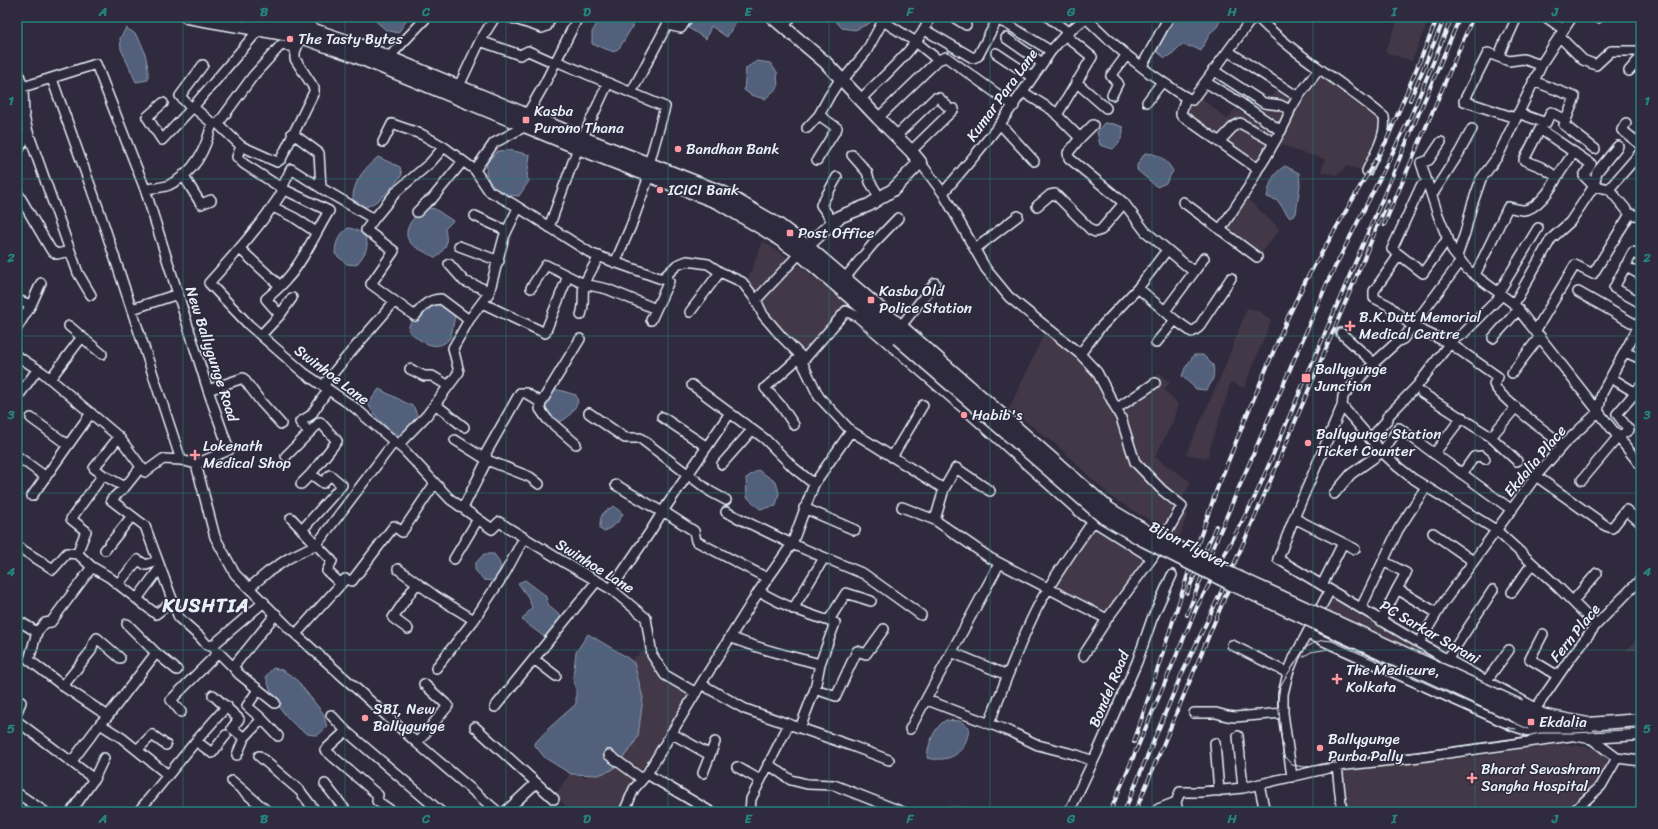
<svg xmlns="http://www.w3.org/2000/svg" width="1658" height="829" viewBox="0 0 1658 829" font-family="Sriracha,sans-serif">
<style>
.built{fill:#423847}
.water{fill:#53617c;stroke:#8f9bae}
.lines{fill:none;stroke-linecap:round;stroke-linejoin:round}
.minor-casing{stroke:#e8f1f8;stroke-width:12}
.major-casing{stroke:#e8f1f8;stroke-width:15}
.minor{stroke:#2f2a3d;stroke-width:9}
.major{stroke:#2f2a3d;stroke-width:12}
.tram{stroke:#e8f1f8;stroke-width:1}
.rail-casing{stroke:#e8f1f8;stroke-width:4}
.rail{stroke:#2f2a3d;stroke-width:2.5;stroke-dasharray:8;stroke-linecap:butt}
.major-bridge-casing{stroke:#e8f1f8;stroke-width:15;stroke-linecap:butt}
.major-bridge{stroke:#2f2a3d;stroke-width:12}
.grid{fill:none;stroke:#25827c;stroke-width:1;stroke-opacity:0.55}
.poi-dot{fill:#ff9aa2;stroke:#2f2a3d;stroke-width:1.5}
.labels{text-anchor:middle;stroke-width:3;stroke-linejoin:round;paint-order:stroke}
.poi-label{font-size:15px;fill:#e8f1f8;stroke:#2f2a3d;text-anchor:start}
.street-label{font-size:15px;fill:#e8f1f8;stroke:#2f2a3d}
.district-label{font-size:19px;font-weight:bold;letter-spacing:1px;fill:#e8f1f8;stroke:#2f2a3d}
.neatline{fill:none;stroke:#25827c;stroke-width:1.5}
.grid-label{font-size:13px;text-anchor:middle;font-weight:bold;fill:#25827c}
</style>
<rect width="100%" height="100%" fill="#2f2a3d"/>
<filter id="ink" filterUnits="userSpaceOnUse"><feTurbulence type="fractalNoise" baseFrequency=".025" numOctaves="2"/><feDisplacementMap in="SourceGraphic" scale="8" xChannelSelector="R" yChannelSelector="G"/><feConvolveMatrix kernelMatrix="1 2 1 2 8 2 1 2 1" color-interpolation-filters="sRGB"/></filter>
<g filter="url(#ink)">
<path class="built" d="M 1399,17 L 1430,17 L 1412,61 L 1385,52 Z
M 1318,75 L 1383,113 L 1379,131 L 1361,170 L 1347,166 L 1337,175 L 1321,172 L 1325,159 L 1295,151 L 1282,144 L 1258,167 L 1176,108 L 1187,86 L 1227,119 L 1235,109 L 1258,122 L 1275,91 L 1295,102 Z
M 1242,197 L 1252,203 L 1280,229 L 1260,255 L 1256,249 L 1223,225 Z
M 763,241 L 801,267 L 847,304 L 804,356 L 762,306 L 747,281 Z
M 1247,308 L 1260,311 L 1271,321 L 1244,388 L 1231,382 L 1207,458 L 1186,454 L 1224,369 Z
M 1046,330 L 1095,373 L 1119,418 L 1134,464 L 1188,513 L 1179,538 L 1114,499 L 1096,483 L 1059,447 L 1009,409 Z
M 1159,373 L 1170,383 L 1164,389 L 1178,404 L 1175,417 L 1155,457 L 1191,482 L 1181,501 L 1164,489 L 1136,461 L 1119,410 Z
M 1091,523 L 1150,559 L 1107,616 L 1050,586 Z
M 1338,588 L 1487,673 L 1520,694 L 1520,699 L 1324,611 Z
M 1641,635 L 1641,650 L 1626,651 Z
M 648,649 L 661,673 L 692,690 L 632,785 L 620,812 L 572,812 L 555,795 L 573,769 L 585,778 L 599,760 L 637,691 L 632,659 Z
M 1551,745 L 1572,745 L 1593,748 L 1607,758 L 1606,770 L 1598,786 L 1569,812 L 1367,812 L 1367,810 L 1347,810 L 1341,771 L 1472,757 Z
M 956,805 L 977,808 L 975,812 L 944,812 L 945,806 Z"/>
<path class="water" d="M 371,17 L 409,17 L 398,33 L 386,30 Z
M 601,17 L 638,17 L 620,47 L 614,52 L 592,44 L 592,32 Z
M 693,17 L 739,17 L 727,37 L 711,26 L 706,39 L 687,27 Z
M 830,17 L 875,17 L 870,23 L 855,30 L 842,28 L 834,19 Z
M 1168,17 L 1222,17 L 1217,27 L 1210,33 L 1201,51 L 1193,47 L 1181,45 L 1173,53 L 1165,58 L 1151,47 Z
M 126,28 C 129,30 134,32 136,35 C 145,46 149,66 148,80 L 136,82 L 121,49 L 120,38 Z
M 757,61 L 770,63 L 777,72 L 778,87 L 765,99 L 751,95 L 744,90 L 746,68 Z
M 1104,123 L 1114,124 L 1123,127 C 1124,137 1119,143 1113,149 L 1100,145 L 1097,132 Z
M 510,150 L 530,155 L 527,177 L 529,181 L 519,196 L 507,195 L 491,186 L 486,173 L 487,161 L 498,151 Z
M 1145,153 C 1158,153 1167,160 1173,171 L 1166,183 L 1157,187 L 1137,170 L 1137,165 Z
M 378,157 L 400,167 L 402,175 C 392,188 381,201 366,207 L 353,201 C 352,182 365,168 378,157 Z
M 1285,166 L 1299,173 L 1300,185 L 1296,214 L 1289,217 L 1278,201 L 1267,197 C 1270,182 1272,174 1285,166 Z
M 425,207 L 435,209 L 453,221 L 445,229 C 448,245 447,246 436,258 C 430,254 412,247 409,241 C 401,229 417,213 425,207 Z
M 348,228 C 360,229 372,239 365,252 C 363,257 359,261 356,265 L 347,264 L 335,254 C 335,242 339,235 348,228 Z
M 438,302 L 449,309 L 455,317 C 453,323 453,333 449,339 C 437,354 416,340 408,329 C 413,313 423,307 438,302 Z
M 1194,355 L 1203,355 L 1213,365 C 1215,376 1213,382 1206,390 L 1196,389 L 1182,376 L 1185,368 Z
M 379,389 L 414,407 L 418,418 L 403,438 C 388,430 376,419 368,404 Z
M 551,390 L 559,390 L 576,395 L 578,402 C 572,413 568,420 556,423 L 543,408 Z
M 758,470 L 776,482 L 779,493 L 776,506 L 760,509 L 747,497 L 746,478 Z
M 614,506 L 623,514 L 617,523 L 604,532 L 600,529 C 600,515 601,513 614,506 Z
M 484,554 L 494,554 C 503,566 502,569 493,581 L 484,580 L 475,570 L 475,564 Z
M 525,580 L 545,595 L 549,606 L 566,621 L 551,639 L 543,636 L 522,620 L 532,607 L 528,597 L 518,583 Z
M 588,634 L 625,656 L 634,663 L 643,698 L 638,736 L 632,747 L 612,770 L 598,775 L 571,774 L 545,758 L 534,744 L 549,728 L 576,704 L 576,690 L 573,677 L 576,652 Z
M 273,668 L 282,670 L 295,678 L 323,713 L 327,727 L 318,735 C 314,735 309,735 306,733 C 286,721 271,698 266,676 Z
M 946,720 L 960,721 L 969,727 C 968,743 960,757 943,759 C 937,759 933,760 927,758 C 928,744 934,727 946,720 Z"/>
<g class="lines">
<g class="minor-casing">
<path id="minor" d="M 308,17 L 311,29
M 509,17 L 542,28 L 547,26 L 551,17
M 953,17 L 966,25
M 1048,17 L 1068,32
M 1257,17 C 1295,56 1343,82 1384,117 C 1387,135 1374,155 1367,171
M 1546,17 L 1563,29
M 993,18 L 1007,24 L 1051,51
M 1086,18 C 1112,44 1139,67 1170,87 C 1177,92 1184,97 1192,100 L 1253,17
M 1598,18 L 1599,17
M 883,21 L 916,42 L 938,60 L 946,57 L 1014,106
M 262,26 L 193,107 L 212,123 L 218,124 L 241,146 L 237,157 L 244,164 L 283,189 L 283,191 C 262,224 236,253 209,283 L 249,325 L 304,373 L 354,407 L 404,450 L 450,499 L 492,529 L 499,522 L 562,561 L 611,589 L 646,618 L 652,655 L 665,675 L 696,693
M 784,27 L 791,17
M 925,30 L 973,58 L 978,56 L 997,20
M 1559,36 L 1583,60 L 1596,65 L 1611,51 L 1641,51
M 1006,38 L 1042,63
M 480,41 L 520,55 L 528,51 L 555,63
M 1228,51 L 1298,97
M 996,53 L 1032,77
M 1499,56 L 1506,38 L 1508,37 L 1517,17
M 389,57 L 427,17
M 556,61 L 665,107 L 649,164
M 1142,66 L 1169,17
M 17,69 L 23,87 L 24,116 L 28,132 L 17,153
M 1213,70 L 1264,103 L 1280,105 L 1290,110 L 1298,97 L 1319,69
M 1629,71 L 1641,57 L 1641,51
M 52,79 L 99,210 L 181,460
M 843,80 L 866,52 L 885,17
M 1533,81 L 1575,97 L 1564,125 L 1595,149
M 1076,82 L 1106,108
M 1205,82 L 1239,102 L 1281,131
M 459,86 L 480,41 L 495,17
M 23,87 L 96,64 L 145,189 L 208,390 L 229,450 L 196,464
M 1023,92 L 1052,110 L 1080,138 L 1093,125
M 631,93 L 667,25 L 681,28 L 688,17
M 1112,95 L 1118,83 L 1111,76 L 1126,56
M 1186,97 L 1181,113 L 1181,115 L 1258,169 L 1250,185 L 1220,230
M 861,99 C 881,78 921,45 930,17
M 1147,102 L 1162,82
M 163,103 L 147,117 L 162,140 L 193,107
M 192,109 L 180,96 L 203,65
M 1518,113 L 1546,123 L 1551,112 L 1566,120
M 1057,115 L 1092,57 L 1065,35
M 878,118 L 938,60
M 1515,118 L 1464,101 L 1488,53 L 1509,61 L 1523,59 L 1541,65
M 524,120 L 545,83 L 578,17
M 1626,123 L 1622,130 L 1641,145
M 218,124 L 253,76 L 281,45 L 296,47
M 1000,124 L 1034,161
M 807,128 L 819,115 L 830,95 L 841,78
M 28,132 L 78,273 L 91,295
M 896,136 L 935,98 L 939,98 L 947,106
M 1080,138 L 1068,153 L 1069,158 L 1124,203 L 1145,231 L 1194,272 L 1204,258
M 383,142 L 392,124 L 421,134 L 444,147 L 475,170 L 489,191 L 513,204 L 592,254 L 662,279 L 677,265 L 687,261 L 708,264 L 720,272 L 742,282 L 756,300 L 763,315 L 782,337 L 801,356 L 802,362 L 819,397 L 851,431 L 944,489 L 935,520 L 990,558 L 1107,619
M 1219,142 L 1234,126 L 1240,123 L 1274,142
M 1441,142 L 1429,160 L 1421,163 L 1438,215 L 1453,252 L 1468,270 L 1514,304 L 1641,466
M 241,146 L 277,162 L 281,159 L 314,92 L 314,88 L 295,59 L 295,52 L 301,37
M 911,151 L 954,109
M 852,155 L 867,172 L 870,182 L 880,198
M 817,160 L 837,128 L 819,115
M 920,162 L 943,193 L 986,269 L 1009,297 L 1080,354 L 1097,372 L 1121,418 L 1135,462 L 1162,490 L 1182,506 L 1152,558 L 1107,619 L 1083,656
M 1258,169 C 1265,160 1269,151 1275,141 C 1281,130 1287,122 1290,110
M 475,170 L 494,143 L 526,126
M 183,175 L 201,204 L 211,200
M 1557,177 L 1574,152
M 1427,182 L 1421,186 L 1392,249 L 1423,273 L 1448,238
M 282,188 L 291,169 L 321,188 L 319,153 L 292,133
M 321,188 L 374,219 L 397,191 L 430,163 L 444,147
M 145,189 C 152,188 163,188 169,185 C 195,173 206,149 212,123
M 1609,189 L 1641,152
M 17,192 L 51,250 L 57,254 L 70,251
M 943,193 L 976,154 L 1000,124 L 1051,51 L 1065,35 L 1087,17
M 1432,195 L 1459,153 L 1472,129
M 1183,202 L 1257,257
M 1037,206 L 1050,195 L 1055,194 L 1091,230 L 1095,232 L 1101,230 L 1124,203
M 273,207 L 295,218 L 316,232
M 417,212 L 427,202 L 432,199 L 463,161
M 475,216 L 507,231
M 374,219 L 366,230 L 394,251 L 371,284 L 415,316 C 424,305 427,300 441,299 L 469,320
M 833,222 L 821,205 L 837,177
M 549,227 L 578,148 L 608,83
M 459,246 L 499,261
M 240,249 L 280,286
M 975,249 L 1018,216
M 1399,255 L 1374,291 L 1374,298 L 1388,305 L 1412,326 L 1451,344 L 1498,377 L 1494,384 C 1497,396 1550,435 1563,445
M 1457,256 L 1465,233 L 1472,205 L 1481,179 L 1498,156 L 1544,60 L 1572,17
M 1641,257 L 1633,252 L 1614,288 L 1641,303
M 1461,261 L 1403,339 L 1397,342 L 1374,363 L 1343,396 L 1342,406 L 1294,518 L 1278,559 L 1441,656 L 1534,707
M 615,263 L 631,226 L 649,176
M 449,264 L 464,281 L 489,291
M 1625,266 L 1641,275
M 1475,275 L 1508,207 C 1513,208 1519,210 1524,210 C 1537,209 1552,188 1557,177 L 1541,167 L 1524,160 L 1540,129 L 1591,164 L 1584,176 L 1594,186 L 1609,189 L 1630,214 L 1641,216
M 845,278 L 873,244 L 898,218
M 531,288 L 546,265 L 584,284 L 599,256
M 1138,288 L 1175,320 L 1192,332 L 1198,328 L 1231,278
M 1499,292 L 1538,228
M 1578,292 L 1638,326
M 17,300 L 31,305
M 756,300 L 803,250
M 482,303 L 545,333 L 568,276
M 1514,304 L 1551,239 L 1570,222 L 1594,186 L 1597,172 L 1618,146
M 132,309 L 178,294
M 1165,311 L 1194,272
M 690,312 L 720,272
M 280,315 L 266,299 C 273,293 280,287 286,280 C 303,262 316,232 329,211 L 283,189
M 581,315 C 585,304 582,295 584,284 L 607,289 L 656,309
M 651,320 L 669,281 L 662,279
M 69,326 L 102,354
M 901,326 L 935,283
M 17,328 L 31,305 L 41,283
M 1536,330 L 1575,265 L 1593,274 L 1630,214
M 1341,333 L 1374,363
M 261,335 L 280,315 L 292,298
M 1493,338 L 1519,309
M 1156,343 L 1175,320
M 1625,352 L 1641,359
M 1080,354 L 1099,329 L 1138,288 L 1167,250
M 17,356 L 42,372 L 119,437 L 145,472 L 163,459 L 181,460 L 196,464
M 802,362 L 846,311 L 858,317 L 968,412 L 1083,515 L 1093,521 C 1073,551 1050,581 1034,614 C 1017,649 1003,687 989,724
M 410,369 L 424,376 L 432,376 L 449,386
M 1614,372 L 1613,379 L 1636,393
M 1512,373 L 1540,336
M 50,379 L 82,337
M 692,385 L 765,439 L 794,468 L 814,484
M 323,386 C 345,357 371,330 394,302
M 208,390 L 243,378 L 261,402 L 281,424
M 1422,393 L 1491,437 L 1517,461
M 17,398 L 37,370
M 435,404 L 464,427
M 1342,406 L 1382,452 L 1398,467 L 1412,478 L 1496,530 L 1558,587 L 1596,625
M 1116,409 L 1155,383
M 589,413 L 625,438 L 640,438 L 711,492 L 726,500
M 662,417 L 707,447
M 31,418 L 68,445
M 794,425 L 782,407 L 765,388 L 801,356
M 309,432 L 300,422 L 311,415 L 328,390
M 119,437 L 94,468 L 103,475 L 125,487
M 1491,437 L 1516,407
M 1370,439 L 1388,419 L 1387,417 L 1417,386 L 1453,339 L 1463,334 L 1502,295
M 455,440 L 487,460 L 463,508
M 576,444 L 547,419 L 540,409 L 541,403 L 580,339
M 398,445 L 427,415 L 459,372 L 453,348 L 469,320 L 489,293 L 504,237 L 518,208
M 1434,454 L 1462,417
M 17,456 L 46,477
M 286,456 L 320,422 L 337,441 L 311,474 L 301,484
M 892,457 L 923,405
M 196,464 L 215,537 L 235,574 L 291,630 L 417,743 L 498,812
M 722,464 L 752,430
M 141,467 L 125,487 L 111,500 L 145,526 L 179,618 L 200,637 L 207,645 L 212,646 L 233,667 L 276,614
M 1462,474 L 1474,457 L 1481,456 L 1485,459
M 103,475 L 71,519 L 86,531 L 80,546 L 78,554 L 92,567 L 109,577 L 156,614 L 172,602
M 1536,476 L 1606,526 L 1612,528 L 1626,510 L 1641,523
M 1582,480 L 1618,437 L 1629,430 L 1617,414 L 1641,386
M 539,484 L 530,477 L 487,460 L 486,453 L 520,393 L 526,393 L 541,403
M 616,485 L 662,512
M 944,489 L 956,468 L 990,491
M 1334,494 L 1351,474 L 1382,452 L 1399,428 L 1512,510
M 32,496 L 91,413
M 902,507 L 935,520
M 804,508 L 855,530
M 663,511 L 730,413
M 726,512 L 792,544 L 864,574 L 921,615
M 291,518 L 332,561 L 327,571 L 341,584 L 296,634
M 1294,518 L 1355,549
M 1093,521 L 1152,558
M 302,530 L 342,485 L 330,475 L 323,483 L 311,474
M 1433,533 L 1473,561
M 17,549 L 18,547 L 53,569 L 67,553 L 78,554
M 105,550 L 132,516
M 454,559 L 478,519
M 1383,561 L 1406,573 L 1397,589
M 398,569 L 435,596 L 474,620 L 505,573 L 524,538
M 118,584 L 138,560 L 146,565 L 157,561
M 341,584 L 345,579 L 352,581 L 394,526 L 402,532 L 435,483
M 1322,585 L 1343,543
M 249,588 L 268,572 L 289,558 L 317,544 L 394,442
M 611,589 L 650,532 L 663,511 L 694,531 L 696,541 L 767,578
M 759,591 C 783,606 808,614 835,623 L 820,664 L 815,689
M 1512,592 L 1532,564
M 137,599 L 160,568
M 1573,601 L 1597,573
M 1361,608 L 1398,530 L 1426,487
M 793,609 L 824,558
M 17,620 L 37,632
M 829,620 L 846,593 L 871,601
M 1381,621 L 1397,589 L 1437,613
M 127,624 L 156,653 L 177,670
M 408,629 L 393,618 L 417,583
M 1308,634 L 1513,726 L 1547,737
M 1543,634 L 1530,659 L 1558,676
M 730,637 C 760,650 790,656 820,664
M 1419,643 L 1443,603 L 1536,476 L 1563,445 L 1598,412 L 1602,393 L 1641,322
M 1232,645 L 1288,673
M 212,646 L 264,602
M 951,652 L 1007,675
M 534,659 L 556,676
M 1447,660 L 1493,590
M 233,667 L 239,674 L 275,703
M 436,668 L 474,620
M 1487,680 L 1509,650
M 701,684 L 745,709 L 852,746 L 889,760
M 63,686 L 29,660 L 37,632 L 45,623 L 51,622 L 92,567
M 258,690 L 247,706 L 262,719
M 213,695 L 239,719 L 232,728 L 244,738 L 237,755
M 17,699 L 21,702 L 17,712
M 927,700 L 1011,732 L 1038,745 L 1077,755 L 1093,761
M 495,707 L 597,581
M 1534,711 L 1569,660 L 1596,625 L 1641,579
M 181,712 L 171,700 L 218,653
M 1194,713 L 1216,713 L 1227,716 L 1235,717 L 1283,713
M 331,715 L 346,731 L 441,812
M 108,716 L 156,653
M 17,721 L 94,779
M 100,724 L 122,738 L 168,775
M 1588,724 L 1589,737 L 1617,758 L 1641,761
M 475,727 L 554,799
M 800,728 L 815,689 L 836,696 L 857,651 L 866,654 L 884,629
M 910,729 L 999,564
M 346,731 L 325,750 L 378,795 L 377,801 L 393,812
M 671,733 L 710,755 L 703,773
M 1238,736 L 1243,788
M 244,738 L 262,719 L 278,736
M 196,741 L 212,753 L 226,735
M 417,743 L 448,706 L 424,684
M 1215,743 L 1219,791
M 137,750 L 152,735 L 166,745
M 609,755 L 642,779
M 710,755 L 715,742
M 259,756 L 300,791 L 316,812
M 72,761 L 100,724 L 108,716 L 63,686 L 91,651 L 93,644 L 97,638 L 120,658
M 768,764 L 791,780 L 807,784 L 834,785 L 903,812
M 1337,766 L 1342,812
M 737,767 L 760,780
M 647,774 L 711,812
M 1292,777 L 1283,713 L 1283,694 L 1288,673 L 1295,656 L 1330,590
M 232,781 L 268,812
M 325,784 L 347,812
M 1259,784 L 1265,812
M 17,793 L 45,812
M 750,811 L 751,799 L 789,724
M 71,812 L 94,779 L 104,758
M 138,812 L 196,741 L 227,706
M 505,812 L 536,783
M 624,812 L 634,789 L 647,774 L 701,684 L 759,591 L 792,544 L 814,484 L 851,431
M 1069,812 L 1097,753 L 1137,662 L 1152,619 L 1172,575
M 1157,812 L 1158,809 L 1176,802
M 1178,812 L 1176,802 L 1180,792 L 1202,792 L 1243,788 L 1337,766 L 1412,758 L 1571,736
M 1573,812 L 1601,786 L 1617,758"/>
</g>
<g class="major-casing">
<path id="major" d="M 187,17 L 301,37 L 355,56 L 578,148 L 719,203 L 773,235 L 799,253 L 897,338
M 250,17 L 311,29 L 359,45 L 583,138 L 724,193 L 779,225 L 807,246 L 904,329
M 772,17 L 825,62 L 878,118 L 911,151 L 920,162 L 894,189 L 869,205 L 839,217 L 807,246
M 1520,706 L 1546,716 L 1588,724 L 1641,720
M 1516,716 L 1557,731 L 1589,737 L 1641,734"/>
</g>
<use href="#minor" class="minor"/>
<use href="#major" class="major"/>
<path class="tram" d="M 1303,657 L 1311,652 L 1328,649 L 1503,727 L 1516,729
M 1528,729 L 1332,641 L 1323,640 L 1314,643 L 1305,648 L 1285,678 L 1280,687 L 1278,700 L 1283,755 L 1292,765 L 1305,767 L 1508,740 L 1540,733 L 1575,733 L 1641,729"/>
<g class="rail-casing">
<path id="rail" d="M 1410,100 L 1445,17
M 1384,225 L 1473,17
M 1187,593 L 1216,526
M 1187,615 L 1212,550 L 1328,281 L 1410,118 L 1452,17
M 1134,742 L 1197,546 L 1217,489 L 1244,422 L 1287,319 L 1306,280 L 1386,142 L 1438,17
M 1110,812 L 1197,607 L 1255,497 L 1460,17
M 1124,812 L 1179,680 L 1232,569 L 1258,510 L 1388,201
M 1135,812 L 1230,585"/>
</g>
<use href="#rail" class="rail"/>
<g class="major-bridge-casing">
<path id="major-bridge" d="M 904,329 L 1109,509 L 1147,532 L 1233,575 L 1520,706
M 897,338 L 1103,517 L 1143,540 L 1229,583 L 1516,716"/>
</g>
<use href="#major-bridge" class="major-bridge"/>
</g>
</g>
<path class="grid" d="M 183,17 L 183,812M 345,17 L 345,812M 506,17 L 506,812M 668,17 L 668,812M 829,17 L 829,812M 990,17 L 990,812M 1152,17 L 1152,812M 1313,17 L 1313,812M 1475,17 L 1475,812M 17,179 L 1641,179M 17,336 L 1641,336M 17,493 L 1641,493M 17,650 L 1641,650"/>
<g class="poi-dot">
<circle cx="290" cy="39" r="4"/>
<rect x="522" y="116" width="8" height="8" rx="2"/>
<circle cx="678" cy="149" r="4"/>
<circle cx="660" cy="190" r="4"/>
<rect x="786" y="229" width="8" height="8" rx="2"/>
<rect x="867" y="296" width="8" height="8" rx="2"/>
<path d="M1348 320h4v4h4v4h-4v4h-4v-4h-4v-4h4z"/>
<rect x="1301" y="373" width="10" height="10" rx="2"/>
<circle cx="964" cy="415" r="4"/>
<circle cx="1308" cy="443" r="4"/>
<path d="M193 449h4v4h4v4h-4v4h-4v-4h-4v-4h4z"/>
<path d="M1335 673h4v4h4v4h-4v4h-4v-4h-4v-4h4z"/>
<circle cx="365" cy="718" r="4"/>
<rect x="1527" y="718" width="8" height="8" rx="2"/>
<circle cx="1320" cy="748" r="4"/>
<path d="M1470 772h4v4h4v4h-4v4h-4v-4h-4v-4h4z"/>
</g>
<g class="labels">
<g class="poi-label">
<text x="298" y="44">The Tasty Bytes</text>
<text x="534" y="116">Kasba<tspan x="534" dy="17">Purono Thana</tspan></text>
<text x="686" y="154">Bandhan Bank</text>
<text x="668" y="195">ICICI Bank</text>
<text x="798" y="238">Post Office</text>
<text x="879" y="296">Kasba Old<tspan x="879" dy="17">Police Station</tspan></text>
<text x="1359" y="322">B.K.Dutt Memorial<tspan x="1359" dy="17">Medical Centre</tspan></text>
<text x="1315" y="374">Ballygunge<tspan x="1315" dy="17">Junction</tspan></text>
<text x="972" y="420">Habib's</text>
<text x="1316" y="439">Ballygunge Station<tspan x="1316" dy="17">Ticket Counter</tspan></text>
<text x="203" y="451">Lokenath<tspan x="203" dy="17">Medical Shop</tspan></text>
<text x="1346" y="675">The Medicure,<tspan x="1346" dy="17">Kolkata</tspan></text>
<text x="373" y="714">SBI, New<tspan x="373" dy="17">Ballygunge</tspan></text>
<text x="1539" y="727">Ekdalia</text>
<text x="1328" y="744">Ballygunge<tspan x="1328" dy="17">Purba Pally</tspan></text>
<text x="1481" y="774">Bharat Sevashram<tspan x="1481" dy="17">Sangha Hospital</tspan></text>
</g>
<g class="street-label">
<text transform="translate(1002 95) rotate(-54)" y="5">Kumar Para Lane</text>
<text transform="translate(212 354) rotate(72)" y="5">New Ballygunge Road</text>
<text transform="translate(332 375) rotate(37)" y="5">Swinhoe Lane</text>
<text transform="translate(1535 461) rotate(-50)" y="5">Ekdalia Place</text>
<text transform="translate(1189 545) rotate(27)" y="5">Bijon Flyover</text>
<text transform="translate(595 566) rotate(32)" y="5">Swinhoe Lane</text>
<text transform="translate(1430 632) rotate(30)" y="5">PC Sarkar Sarani</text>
<text transform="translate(1575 633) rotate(-51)" y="5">Fern Place</text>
<text transform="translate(1109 689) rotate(-67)" y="5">Bondel Road</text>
</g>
<g class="district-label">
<text x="206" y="612">KUSHTIA</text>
</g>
</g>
<rect width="1658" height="829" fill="none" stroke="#2f2a3d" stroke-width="44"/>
<rect x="22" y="22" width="1614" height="785" class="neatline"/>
<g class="grid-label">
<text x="103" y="16">A</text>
<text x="264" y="16">B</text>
<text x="426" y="16">C</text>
<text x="587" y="16">D</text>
<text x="748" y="16">E</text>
<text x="910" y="16">F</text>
<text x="1071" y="16">G</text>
<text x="1232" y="16">H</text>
<text x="1394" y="16">I</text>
<text x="1555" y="16">J</text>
<text x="11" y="105">1</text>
<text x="1647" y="105">1</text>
<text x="11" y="262">2</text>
<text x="1647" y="262">2</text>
<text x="11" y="419">3</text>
<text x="1647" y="419">3</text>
<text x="11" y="576">4</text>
<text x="1647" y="576">4</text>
<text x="11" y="733">5</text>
<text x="1647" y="733">5</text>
<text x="103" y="823">A</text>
<text x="264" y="823">B</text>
<text x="426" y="823">C</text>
<text x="587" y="823">D</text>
<text x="748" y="823">E</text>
<text x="910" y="823">F</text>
<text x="1071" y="823">G</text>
<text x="1232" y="823">H</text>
<text x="1394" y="823">I</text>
<text x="1555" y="823">J</text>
</g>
</svg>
